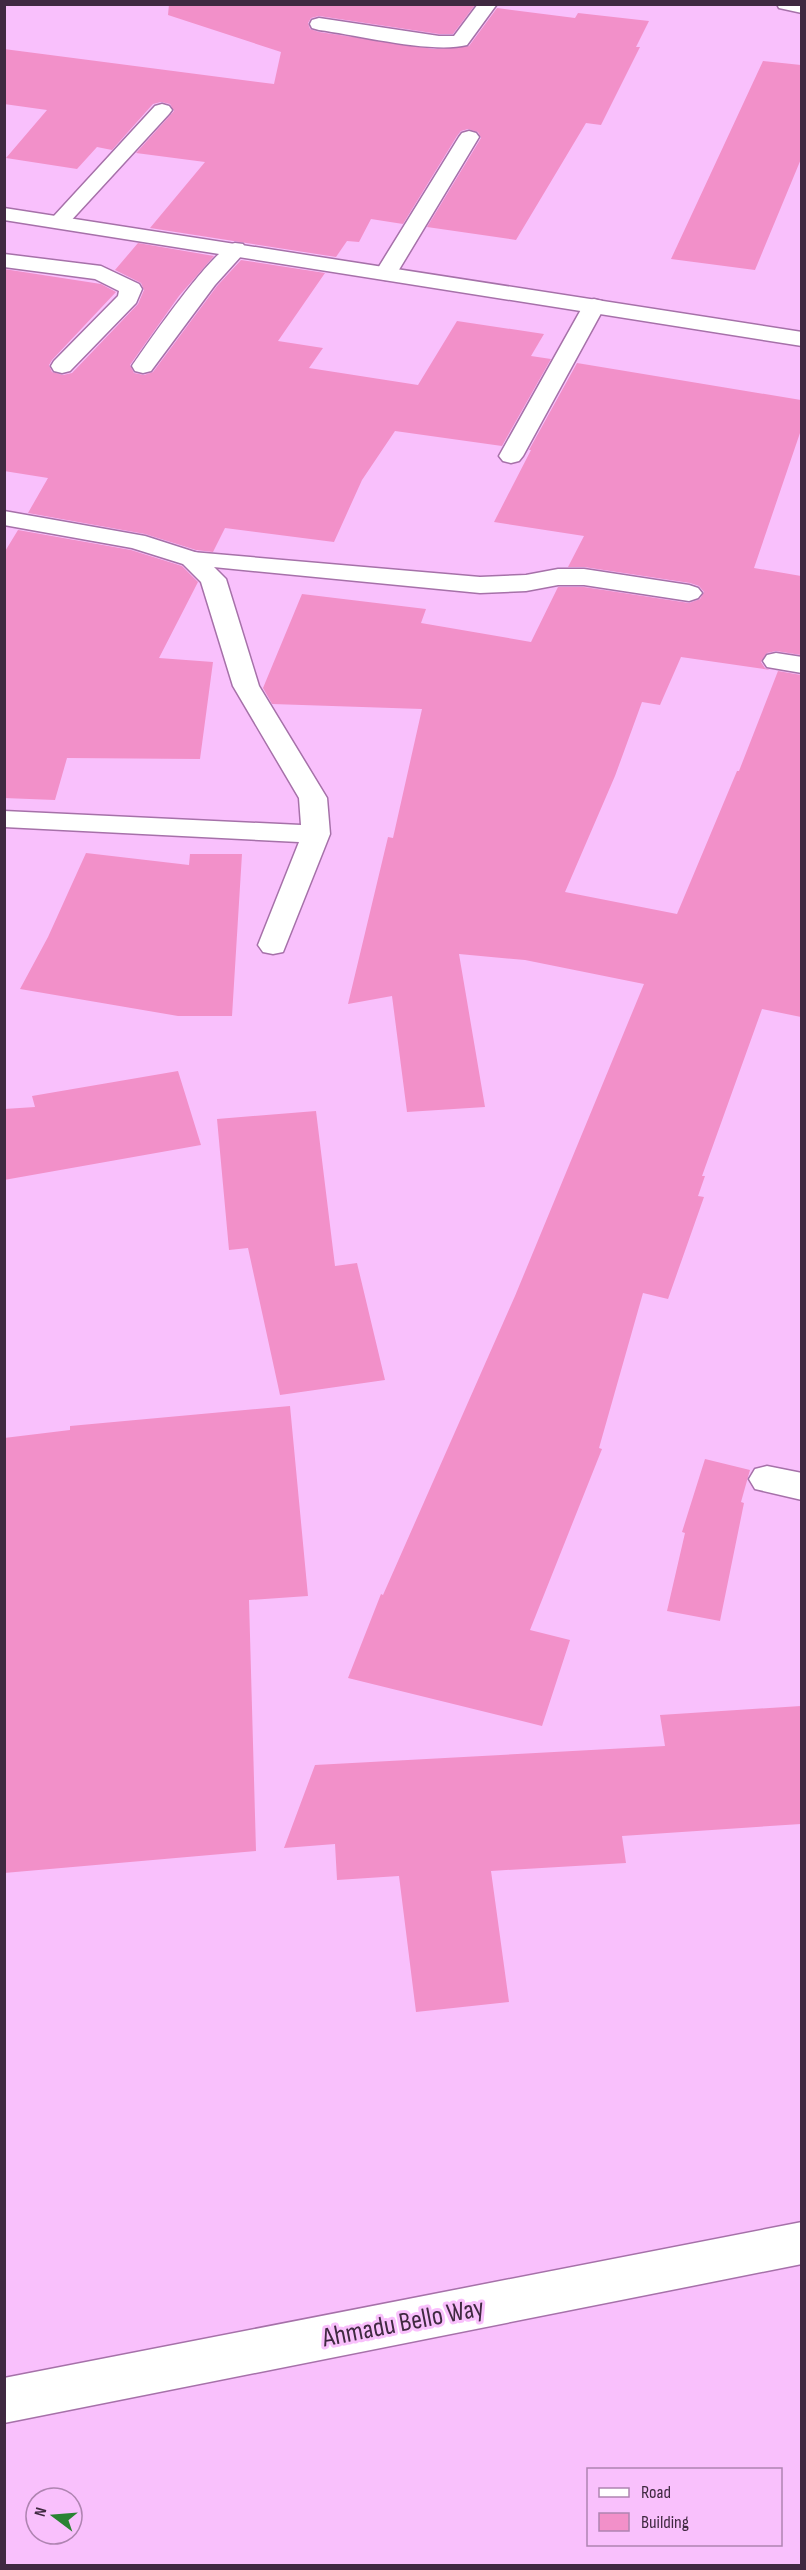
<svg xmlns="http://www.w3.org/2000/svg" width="806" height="2570" viewBox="0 0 806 2570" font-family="'Sofia Sans Condensed',sans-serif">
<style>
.building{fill:#f290c9}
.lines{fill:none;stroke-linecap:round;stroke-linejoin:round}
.service-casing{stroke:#a671a9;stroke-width:3}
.minor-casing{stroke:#a671a9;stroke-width:3}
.tertiary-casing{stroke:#a671a9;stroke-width:3}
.secondary-casing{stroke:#a671a9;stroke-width:3}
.service{fill:#fff;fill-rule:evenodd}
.minor{fill:#fff;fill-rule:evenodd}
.tertiary{fill:#fff;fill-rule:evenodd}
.secondary{fill:#fff;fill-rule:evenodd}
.labels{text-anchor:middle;stroke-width:6;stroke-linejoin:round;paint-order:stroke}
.near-street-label{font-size:27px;fill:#402941;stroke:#f9c0fc}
</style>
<rect width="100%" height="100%" fill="#f9c0fc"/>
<path class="building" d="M 169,4 L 475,5 L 453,34 L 439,34 L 319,16 L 311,18 L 308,23 L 310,29 L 319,32 L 434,49 L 469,46 L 497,8 L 575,18 L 578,13 L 649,21 L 636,47 L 640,47 L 601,125 L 586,123 L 516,240 L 427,227 L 481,138 L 478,132 L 468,129 L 461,131 L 457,136 L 403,224 L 371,219 L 359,242 L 347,241 L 336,257 L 150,228 L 205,162 L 136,153 L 174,111 L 170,104 L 161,102 L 153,104 L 112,150 L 97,147 L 77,169 L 6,158 L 47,110 L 4,104 L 4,49 L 274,84 L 281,52 L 168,15 Z
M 763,61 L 801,65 L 801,159 L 755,270 L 671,259 Z
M 138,243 L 214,256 L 179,296 L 130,365 L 134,373 L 144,375 L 153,372 L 217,286 L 241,260 L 325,273 L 278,341 L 323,348 L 309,368 L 418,385 L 457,321 L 544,334 L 531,356 L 551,359 L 502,446 L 395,431 L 362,480 L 334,542 L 225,528 L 213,552 L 196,550 L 145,534 L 28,513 L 48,478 L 4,471 L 4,269 L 101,284 L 116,292 L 52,360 L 49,365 L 52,372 L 63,375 L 72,373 L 138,304 L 144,290 L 141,283 L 115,270 Z
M 577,363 L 801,400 L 801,430 L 754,568 L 801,576 L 801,655 L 776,651 L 767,653 L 761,662 L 765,668 L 770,670 L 681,657 L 660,705 L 642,702 L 615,776 L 565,892 L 677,914 L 737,771 L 739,771 L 778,671 L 801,675 L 801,1017 L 762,1009 L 702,1176 L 705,1176 L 698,1196 L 704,1197 L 668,1299 L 643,1293 L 599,1448 L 602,1449 L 530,1630 L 570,1640 L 542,1726 L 348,1678 L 381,1594 L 383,1595 L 515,1296 L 644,984 L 525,960 L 459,954 L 485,1107 L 407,1112 L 392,996 L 348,1004 L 388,837 L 393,838 L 422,709 L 272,704 L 263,688 L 302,594 L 426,609 L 421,623 L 531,642 L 558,587 L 584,587 L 689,603 L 700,599 L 704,592 L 699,586 L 690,583 L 584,567 L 568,567 L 584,536 L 494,522 L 531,450 L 529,450 Z
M 18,530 L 131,550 L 182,566 L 198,582 L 159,658 L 213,662 L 200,759 L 67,758 L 55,800 L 4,798 L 4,553 Z
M 86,853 L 189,865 L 190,854 L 242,854 L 232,1016 L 178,1016 L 20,989 L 48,937 Z
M 178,1071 L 201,1145 L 4,1180 L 4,1109 L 35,1107 L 32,1096 Z
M 316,1111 L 335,1266 L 357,1263 L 385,1380 L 280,1395 L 248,1248 L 229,1250 L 217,1119 Z
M 290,1406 L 308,1596 L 249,1600 L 256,1851 L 4,1873 L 4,1438 L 70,1430 L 70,1426 Z
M 705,1459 L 750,1470 L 741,1502 L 744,1503 L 720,1621 L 667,1611 L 685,1533 L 682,1532 Z
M 801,1706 L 801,1824 L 622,1836 L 626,1863 L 491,1871 L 509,2002 L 416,2012 L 399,1876 L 337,1880 L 335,1844 L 284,1848 L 315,1765 L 665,1746 L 660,1715 Z"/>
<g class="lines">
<g class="service-casing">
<path id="service" d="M 162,104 L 169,106 L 172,110 L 169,114 L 67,225 L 60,227 L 53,225 L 49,221 L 53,217 L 155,106 Z
M 469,131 L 476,133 L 479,137 L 397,273 L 394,278 L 386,280 L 378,278 L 375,273 L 459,137 L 462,133 Z
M 235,243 L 243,244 L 246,249 L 243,254 L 215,285 L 151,371 L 143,373 L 135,371 L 132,366 C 148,343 213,248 235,243 Z
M 4,254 L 101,266 L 139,284 L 142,289 L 136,303 L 70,371 L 62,373 L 54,371 L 51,366 L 54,361 L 118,296 L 119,291 L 95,279 L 4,267 Z
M 594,299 L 602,301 L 605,306 L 523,456 L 519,461 L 511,463 L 503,461 L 499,456 L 583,306 L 586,301 Z
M 192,552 L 480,577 L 526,575 L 558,569 L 584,569 L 689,585 L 698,588 L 702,593 L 698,598 L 689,601 L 584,585 L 558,585 L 526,591 L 480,593 L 183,564 L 180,559 L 183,554 Z
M 776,653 L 802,657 L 802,673 L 767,667 L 763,661 L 767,655 Z"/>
</g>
<g class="minor-casing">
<path id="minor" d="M 478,4 L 497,4 L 467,45 C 432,54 357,35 319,30 L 312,28 L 310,24 L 312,20 L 319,18 L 439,36 L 454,36 Z
M 4,208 L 802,332 L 802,346 L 4,220 Z
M 4,511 L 145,536 L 201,554 L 226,579 L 259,686 L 327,798 L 330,834 L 283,952 L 273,954 L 263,952 L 258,945 L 299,842 L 4,827 L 4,811 L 301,825 L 299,798 L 233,686 L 201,582 L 183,564 L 132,548 L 4,525 Z
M 767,1466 L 802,1473 L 802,1500 L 755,1489 L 749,1479 L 755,1469 Z"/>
</g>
<g class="tertiary-casing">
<path id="tertiary" d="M 777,4 L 802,4 L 802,13 L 779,8 Z"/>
</g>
<g class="secondary-casing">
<path id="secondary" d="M 802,2222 L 802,2264 L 4,2423 L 4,2378 Z"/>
</g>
<use href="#service" class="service"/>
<use href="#minor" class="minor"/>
<use href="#tertiary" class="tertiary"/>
<use href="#secondary" class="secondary"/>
</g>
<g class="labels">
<g class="near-street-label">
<text transform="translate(403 2322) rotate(-11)" y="9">Ahmadu Bello Way</text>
</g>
</g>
<rect width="806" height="2570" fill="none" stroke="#402941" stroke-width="12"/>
<rect x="587" y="2468" width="195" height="78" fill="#f9c0fc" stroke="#af84b1" stroke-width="1.5"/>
<rect x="599" y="2488" width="30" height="9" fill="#ffffff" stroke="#af84b1" stroke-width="1.5"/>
<text x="641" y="2498" font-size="18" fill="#402941">Road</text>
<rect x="599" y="2513" width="30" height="18" fill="#f290c9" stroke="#af84b1" stroke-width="1.5"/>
<text x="641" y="2528" font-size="18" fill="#402941">Building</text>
<g transform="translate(54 2516) rotate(286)"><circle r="28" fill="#f9c0fc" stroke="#af84b1" stroke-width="1.5"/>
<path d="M0-4.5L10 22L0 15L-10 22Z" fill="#2a8332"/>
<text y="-9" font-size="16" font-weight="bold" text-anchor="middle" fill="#402941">N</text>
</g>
</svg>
